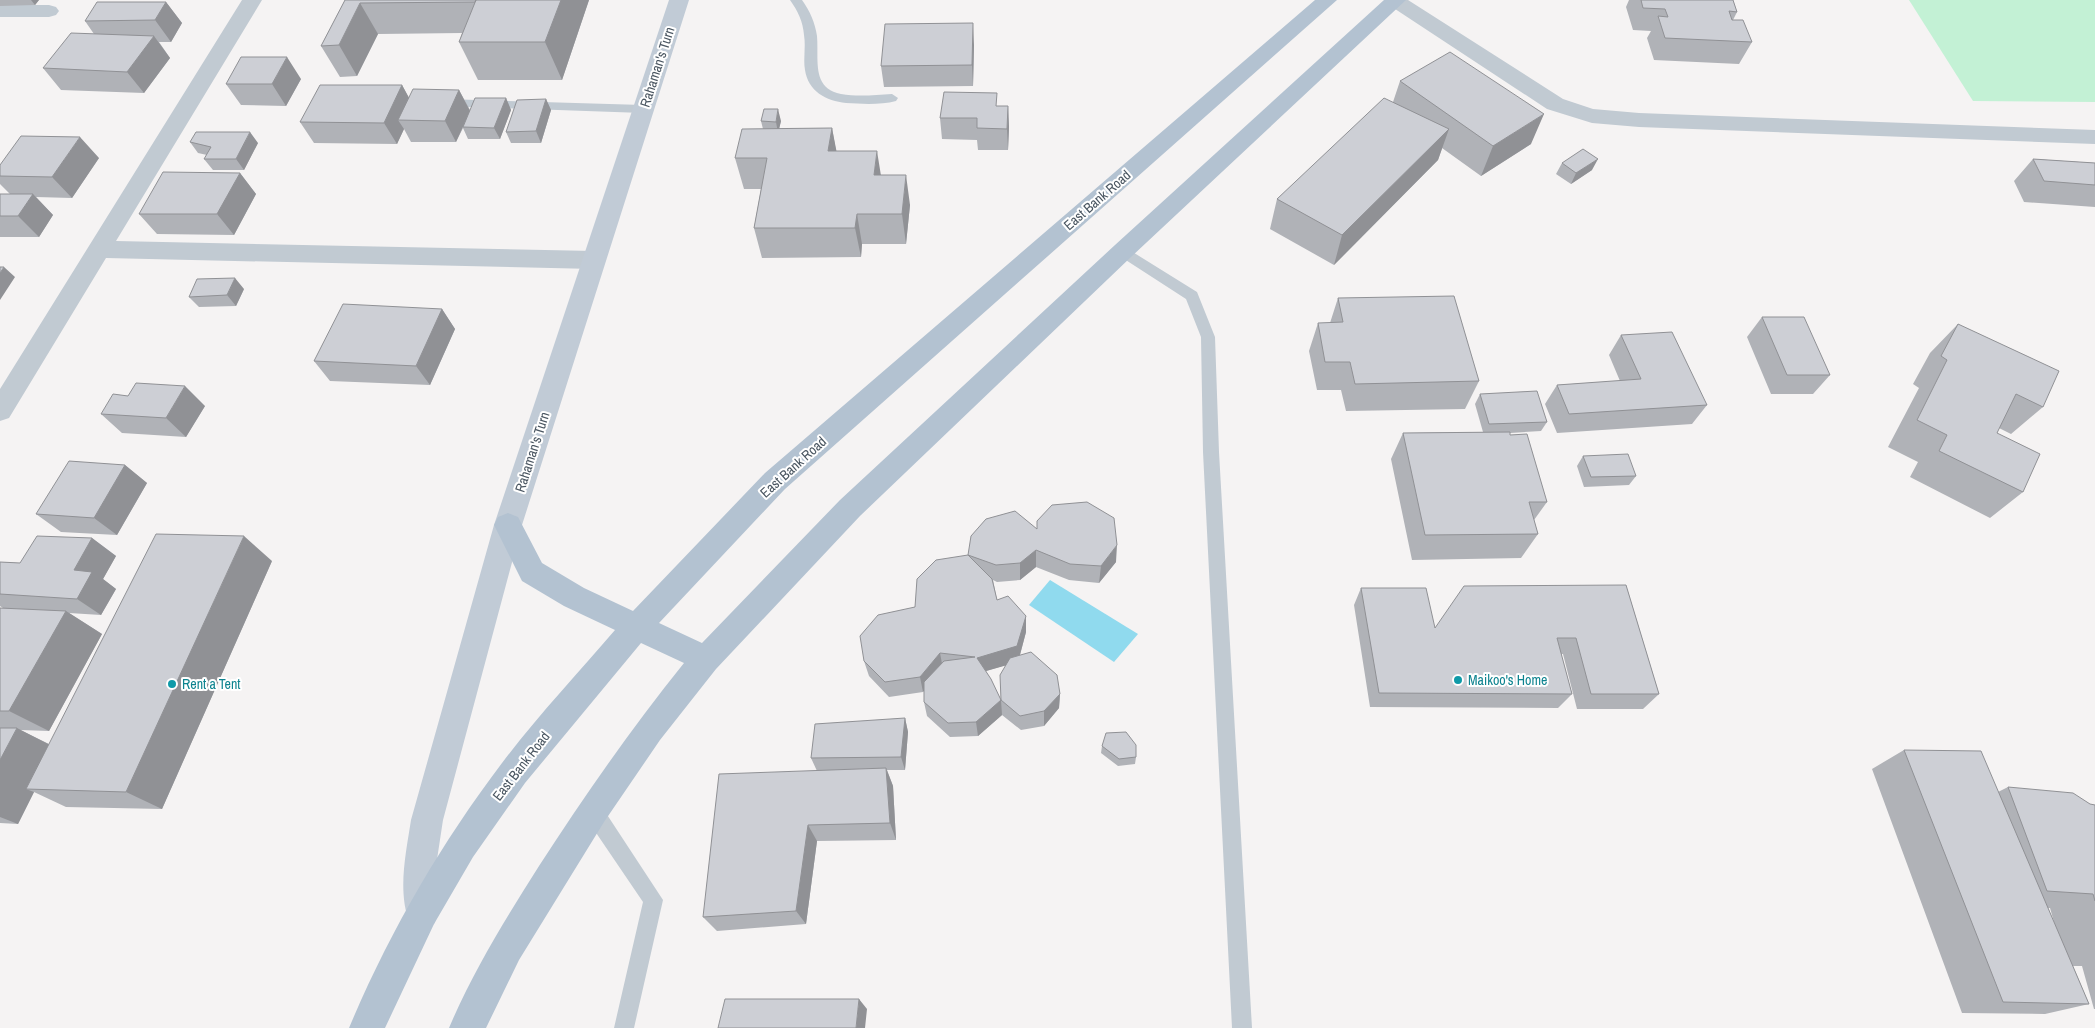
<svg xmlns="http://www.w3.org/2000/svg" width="2095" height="1028" viewBox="0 0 2095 1028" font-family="'Archivo Narrow',sans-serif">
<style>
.green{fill:#c3f1d5}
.water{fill:#90daee}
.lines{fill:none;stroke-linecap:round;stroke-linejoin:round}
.lane{fill:#c1cad2;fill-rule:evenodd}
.street{fill:#c1cad2;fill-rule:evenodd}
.secondary{fill:#c1cbd6;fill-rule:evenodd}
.primary{fill:#b3c2d1;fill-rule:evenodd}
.wall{fill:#b0b2b7;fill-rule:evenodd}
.shaded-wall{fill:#909195}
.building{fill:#cdcfd5;stroke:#909195}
.culture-dot{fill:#0f9aa8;stroke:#fff;stroke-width:2}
.labels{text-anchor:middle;stroke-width:4;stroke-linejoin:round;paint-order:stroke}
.street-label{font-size:14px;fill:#4a5661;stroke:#fff}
.culture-label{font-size:14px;fill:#0d838f;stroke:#fff;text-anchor:start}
</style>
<rect width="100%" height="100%" fill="#f5f3f3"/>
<path class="green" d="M 1909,0 L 2095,0 L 2095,102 L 1973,101 Z"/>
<path class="water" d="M 1050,580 L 1138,634 L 1114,662 L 1029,605 Z"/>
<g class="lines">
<path class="lane" d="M 790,0 L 802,0 C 810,11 815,23 817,36 C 819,59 811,88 841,94 C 858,97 875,95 892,94 L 898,98 L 896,101 C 881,105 862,104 846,103 C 826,101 808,91 805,70 C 803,59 806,47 804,35 C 803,22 798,11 790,0 Z
M 445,99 L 643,105 L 649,109 L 643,113 L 441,106 L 439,103 L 441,100 Z
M 1123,246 L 1197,292 L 1215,337 L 1219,452 L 1252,1028 L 1232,1028 L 1203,452 L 1201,337 L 1186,299 L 1118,255 L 1116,251 L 1118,247 Z
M 593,802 L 600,804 L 663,900 L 634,1028 L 614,1028 L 643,902 L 586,818 L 584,811 L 586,804 Z"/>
<path class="street" d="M 242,0 L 262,0 L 116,241 L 594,251 L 602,254 L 606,260 L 602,266 L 594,269 L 106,258 L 9,418 L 0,421 L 0,389 Z
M 1387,0 L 1408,0 L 1563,99 L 1593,109 L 1639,113 L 2095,130 L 2095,144 L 1639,127 L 1592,123 L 1547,109 L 1389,5 Z
M 0,5 L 49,5 L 56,7 L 59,11 L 56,15 L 49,17 L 0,17 Z"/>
<path class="secondary" d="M 669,0 L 689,0 L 522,525 L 443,820 L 436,866 L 439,912 L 434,924 L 422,929 L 410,924 C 397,892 406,853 411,820 L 494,525 Z"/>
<path class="primary" d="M 1315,0 L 1337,0 L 785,489 L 659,623 L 702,643 L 840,500 L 1115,245 L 1384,0 L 1406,0 L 1131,257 L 860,516 L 716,669 L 660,740 L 604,822 L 519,960 L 486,1028 L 449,1028 C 473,971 506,918 539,866 C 585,795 631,729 684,663 L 641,643 L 525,783 L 473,857 L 434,924 L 385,1028 L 349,1028 C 389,933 440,845 502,763 C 536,718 578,673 615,630 L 564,606 L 522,581 L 494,525 L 498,517 L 508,513 L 518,517 L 542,563 L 584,588 L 633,611 L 765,473 Z"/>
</g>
<path class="wall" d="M 0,0 L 39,0 L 35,5 L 0,6 Z
M 345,0 L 589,0 L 562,80 L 478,80 L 459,42 L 462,33 L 378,34 L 357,76 L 340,77 L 321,46 Z
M 1629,0 L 1733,0 L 1737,12 L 1733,20 L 1752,42 L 1739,64 L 1654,60 L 1647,38 L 1651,31 L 1633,30 L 1626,7 Z
M 166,2 L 182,23 L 171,42 L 159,42 L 170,58 L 144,93 L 61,90 L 43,68 L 94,34 L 85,21 Z
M 974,45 L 973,86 L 884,87 L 881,66 Z
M 301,79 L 286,106 L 241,105 L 226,84 Z
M 1400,81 L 1531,144 L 1481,176 L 1442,148 L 1438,160 L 1334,265 L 1270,229 L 1277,199 L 1393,102 Z
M 402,85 L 409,98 L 459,90 L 470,110 L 506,98 L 511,110 L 500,139 L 468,139 L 463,128 L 456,142 L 411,142 L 404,129 L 397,144 L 314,143 L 300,122 Z
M 546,99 L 551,110 L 541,143 L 511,143 L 506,132 Z
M 998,106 L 1008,106 L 1009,127 L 1008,150 L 978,150 L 977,140 L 942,139 L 940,118 Z
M 761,121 L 781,121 L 779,129 L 832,128 L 836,151 L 881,175 L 910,205 L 906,244 L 862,244 L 861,257 L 762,258 L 754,228 L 761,189 L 744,189 L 735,158 L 763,129 Z
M 190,142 L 258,143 L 244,170 L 213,170 L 204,159 L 207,155 L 198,153 Z
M 99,158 L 72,198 L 36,197 L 53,215 L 39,237 L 0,237 L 0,194 L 10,194 L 0,184 L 0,165 Z
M 2033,159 L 2095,163 L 2095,207 L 2024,202 L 2014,181 Z
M 1562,163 L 1592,170 L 1571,184 L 1556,174 Z
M 240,173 L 256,194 L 234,235 L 157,234 L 139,214 Z
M 244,289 L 236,306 L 199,307 L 189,297 Z
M 1338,298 L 1479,381 L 1465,409 L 1346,411 L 1341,390 L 1317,390 L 1309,351 L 1318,323 L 1330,323 Z
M 442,309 L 455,329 L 430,385 L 330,381 L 314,361 Z
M 1762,317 L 1830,375 L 1813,394 L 1771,394 L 1747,337 Z
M 1958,324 L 2043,407 L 2011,434 L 1999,428 L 1997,433 L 2023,492 L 1990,518 L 1910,477 L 1918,462 L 1888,447 L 1919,388 L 1913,384 L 1930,353 Z
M 1621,335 L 1707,405 L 1692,424 L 1557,433 L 1545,404 L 1557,385 L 1620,381 L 1609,355 Z
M 1480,394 L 1547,422 L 1541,431 L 1510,433 L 1510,435 L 1547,502 L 1534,520 L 1538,534 L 1521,558 L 1412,560 L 1391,459 L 1403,433 L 1483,432 L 1475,404 Z
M 205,406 L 186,437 L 122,433 L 101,414 Z
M 1583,456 L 1636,476 L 1629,485 L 1584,487 L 1577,466 Z
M 125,465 L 147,483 L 117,535 L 61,532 L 36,514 Z
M 1037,529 L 1116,562 L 1099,583 L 1069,580 L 1036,567 L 1020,580 L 997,582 L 993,580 L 997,600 L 1026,616 L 1026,632 L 1020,655 L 1060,694 L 1059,708 L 1044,726 L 1021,730 L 1002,715 L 978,736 L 950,737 L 927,716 L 924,702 L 924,690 L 923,692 L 889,697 L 869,676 L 864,661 L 915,607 L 968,555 ZM 1006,665 L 1001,700 L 986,671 Z
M 92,538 L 116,556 L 103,579 L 116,589 L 101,615 L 69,613 L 102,634 L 49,731 L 20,730 L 49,744 L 272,561 L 162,809 L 66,807 L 34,792 L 18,824 L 0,823 L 0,608 L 3,608 L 0,606 L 0,562 L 20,563 Z
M 1626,585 L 1659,694 L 1643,709 L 1577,709 L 1563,654 L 1561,654 L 1572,694 L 1558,708 L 1370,707 L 1354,605 L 1361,588 L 1435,628 Z
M 905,718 L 908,732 L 905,770 L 887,770 L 893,786 L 896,840 L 817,841 L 806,924 L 717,931 L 703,917 L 817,771 L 811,758 Z
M 1102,746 L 1136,757 L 1135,764 L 1118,766 L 1101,753 Z
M 1904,750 L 1998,792 L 2008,787 L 2095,805 L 2095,1009 L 2094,1009 L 2082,966 L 2073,966 L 2089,1004 L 2045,1014 L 1962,1013 L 1872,769 ZM 2048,908 L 2050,908 L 2054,922 Z"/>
<path class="shaded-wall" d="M 31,0 L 39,0 L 35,5 Z
M 561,0 L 589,0 L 562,80 L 545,42 Z
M 166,2 L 182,23 L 171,42 L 155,20 Z
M 360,3 L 378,34 L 357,76 L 339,45 Z
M 973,23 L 974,45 L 973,86 L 972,65 Z
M 154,36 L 170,58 L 144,93 L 127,72 Z
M 287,57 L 301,79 L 286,106 L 272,84 Z
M 402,85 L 414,107 L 398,120 L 404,129 L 397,144 L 384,123 Z
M 459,90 L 470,111 L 456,142 L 445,121 Z
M 506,98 L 511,110 L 500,139 L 494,128 Z
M 546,99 L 551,110 L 541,143 L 536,131 Z
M 1008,106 L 1009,127 L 1008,150 L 1007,129 Z
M 778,109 L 781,121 L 778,133 L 776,122 Z
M 1544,114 L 1531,144 L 1481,176 L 1493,146 Z
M 832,128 L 838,159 L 828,151 Z
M 1449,129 L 1438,160 L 1334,265 L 1342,235 Z
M 250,132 L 258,143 L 244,170 L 236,159 Z
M 80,137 L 99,158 L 72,198 L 52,177 Z
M 877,151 L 882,182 L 874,175 Z
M 1598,159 L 1592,170 L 1571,184 L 1576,173 Z
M 240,173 L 256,194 L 234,235 L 217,214 Z
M 906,175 L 910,205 L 906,244 L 902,214 Z
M 33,194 L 53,215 L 39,237 L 18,216 Z
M 857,214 L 862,244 L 861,257 L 855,228 Z
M 4,267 L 15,277 L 0,300 L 0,273 Z
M 235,278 L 244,289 L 236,306 L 227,295 Z
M 442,309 L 455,329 L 430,385 L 416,366 Z
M 185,386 L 205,406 L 186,437 L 166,418 Z
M 125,465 L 147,483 L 117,535 L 94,518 Z
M 244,536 L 272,561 L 162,809 L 126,792 Z
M 92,538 L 116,556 L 103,579 L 116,589 L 101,615 L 77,599 L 74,570 Z
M 1117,545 L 1116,562 L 1099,583 L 1101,566 Z
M 1036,550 L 1036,567 L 1020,580 L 1020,563 Z
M 66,611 L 102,634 L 49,731 L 9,711 Z
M 1026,616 L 1026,632 L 1018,662 L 979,673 L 977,658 Z
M 940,653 L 943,669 L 923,692 L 920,677 Z
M 1060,694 L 1059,708 L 1044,726 L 1044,711 Z
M 1001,700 L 1002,715 L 978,736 L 976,722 Z
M 905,718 L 908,732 L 905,770 L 901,757 Z
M 17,728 L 56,748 L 26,789 L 34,792 L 18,824 L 0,817 L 0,760 Z
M 886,768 L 893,786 L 896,840 L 890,823 Z
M 808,825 L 817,841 L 806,924 L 796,911 Z
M 859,999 L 867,1009 L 865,1028 L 856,1028 Z"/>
<path class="building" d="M 345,0 L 476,0 L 475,2 L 360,3 L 339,45 L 321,46 Z
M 476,0 L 561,0 L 545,42 L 459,42 Z
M 1641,0 L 1733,0 L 1737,12 L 1729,11 L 1732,20 L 1743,20 L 1752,42 L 1665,38 L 1658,16 L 1668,17 L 1665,9 L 1643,8 Z
M 97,2 L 166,2 L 155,20 L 85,21 Z
M 973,23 L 972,65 L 881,66 L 885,24 Z
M 71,33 L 154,36 L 127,72 L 43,68 Z
M 1450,52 L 1544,114 L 1493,146 L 1400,81 Z
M 241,57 L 287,57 L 272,84 L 226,84 Z
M 320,85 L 402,85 L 384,123 L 300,122 Z
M 413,89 L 459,90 L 445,121 L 398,120 Z
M 944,92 L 997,93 L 996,106 L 1008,106 L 1007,129 L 977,128 L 977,118 L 940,118 Z
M 475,98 L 506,98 L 494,128 L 463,127 Z
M 1384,98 L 1449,129 L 1342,235 L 1277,199 Z
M 546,99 L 536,131 L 506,132 L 517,100 Z
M 764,109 L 778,109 L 776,122 L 761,121 Z
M 832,128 L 828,151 L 877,151 L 874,175 L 906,175 L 902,214 L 857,214 L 855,228 L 754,228 L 767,158 L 735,158 L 742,129 Z
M 196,132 L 250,132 L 236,159 L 204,159 L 211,147 L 190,142 Z
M 21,136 L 80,137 L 52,177 L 0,176 L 0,165 Z
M 1583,149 L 1598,159 L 1576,173 L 1562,163 Z
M 2033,159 L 2095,163 L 2095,185 L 2044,181 Z
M 163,172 L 240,173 L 217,214 L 139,214 Z
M 0,194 L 33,194 L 18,216 L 0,216 Z
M 0,267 L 4,267 L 0,273 Z
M 235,278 L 227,295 L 189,297 L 197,279 Z
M 1454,296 L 1479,381 L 1355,384 L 1350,362 L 1325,362 L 1318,323 L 1343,322 L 1338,298 Z
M 343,304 L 442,309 L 416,366 L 314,361 Z
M 1762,317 L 1804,317 L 1830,375 L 1787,375 Z
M 1958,324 L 2059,371 L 2043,407 L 2016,394 L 1997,433 L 2040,454 L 2023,492 L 1939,451 L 1947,435 L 1917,420 L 1947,360 L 1941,356 Z
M 1672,332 L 1707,405 L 1569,414 L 1557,385 L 1641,379 L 1621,335 Z
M 136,383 L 185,386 L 166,418 L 101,414 L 113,394 L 128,396 Z
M 1537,391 L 1547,422 L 1489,424 L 1480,394 Z
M 1510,432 L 1510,435 L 1527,434 L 1547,502 L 1529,502 L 1538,534 L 1425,535 L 1403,433 Z
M 1628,454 L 1636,476 L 1591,477 L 1583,456 Z
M 69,461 L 125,465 L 94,518 L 36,514 Z
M 1087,502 L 1114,518 L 1117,545 L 1101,566 L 1070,564 L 1036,550 L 1020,563 L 996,565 L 968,555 L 971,536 L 986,519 L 1015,511 L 1037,529 L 1037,521 L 1052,505 Z
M 156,534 L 244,536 L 126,792 L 26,789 Z
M 37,536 L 92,538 L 74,570 L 92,572 L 77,599 L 0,594 L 0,562 L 20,563 Z
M 968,555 L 992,579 L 997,600 L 1008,596 L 1026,616 L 1017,646 L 977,658 L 991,679 L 1001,700 L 976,722 L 948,723 L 924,702 L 924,682 L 944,661 L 975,657 L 940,653 L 920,677 L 885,682 L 864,661 L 860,636 L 878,615 L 915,607 L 917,579 L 936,560 Z
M 1626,585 L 1659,694 L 1591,694 L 1576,638 L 1557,638 L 1572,694 L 1379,693 L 1361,588 L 1426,588 L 1435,628 L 1464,586 Z
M 0,608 L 66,611 L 9,711 L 0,711 Z
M 1031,652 L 1057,675 L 1060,694 L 1044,711 L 1020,716 L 1001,700 L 1000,675 L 1010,658 Z
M 905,718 L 901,757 L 811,758 L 815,724 Z
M 0,728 L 17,728 L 0,760 Z
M 1126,732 L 1136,745 L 1136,757 L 1119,759 L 1102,746 L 1106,733 Z
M 1904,750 L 1981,751 L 2089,1004 L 2003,1002 Z
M 886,768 L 890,823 L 808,825 L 796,911 L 703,917 L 719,774 Z
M 2008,787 L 2073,793 L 2090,804 L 2095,805 L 2095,901 L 2093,894 L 2047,891 Z
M 725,999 L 859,999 L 856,1028 L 718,1028 Z"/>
<g class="culture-dot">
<circle cx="1458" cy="680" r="5"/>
<circle cx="172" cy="684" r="5"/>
</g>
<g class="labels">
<g class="street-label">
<text transform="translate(657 67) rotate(-72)" y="5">Rahaman's Turn</text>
<text transform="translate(1097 200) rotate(-41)" y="5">East Bank Road</text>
<text transform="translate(532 452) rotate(-72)" y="5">Rahaman's Turn</text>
<text transform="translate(793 467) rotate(-42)" y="5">East Bank Road</text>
<text transform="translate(521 766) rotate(-52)" y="5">East Bank Road</text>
</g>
<g class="culture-label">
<text x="1468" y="685">Maikoo's Home</text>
<text x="182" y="689">Rent a Tent</text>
</g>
</g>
</svg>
